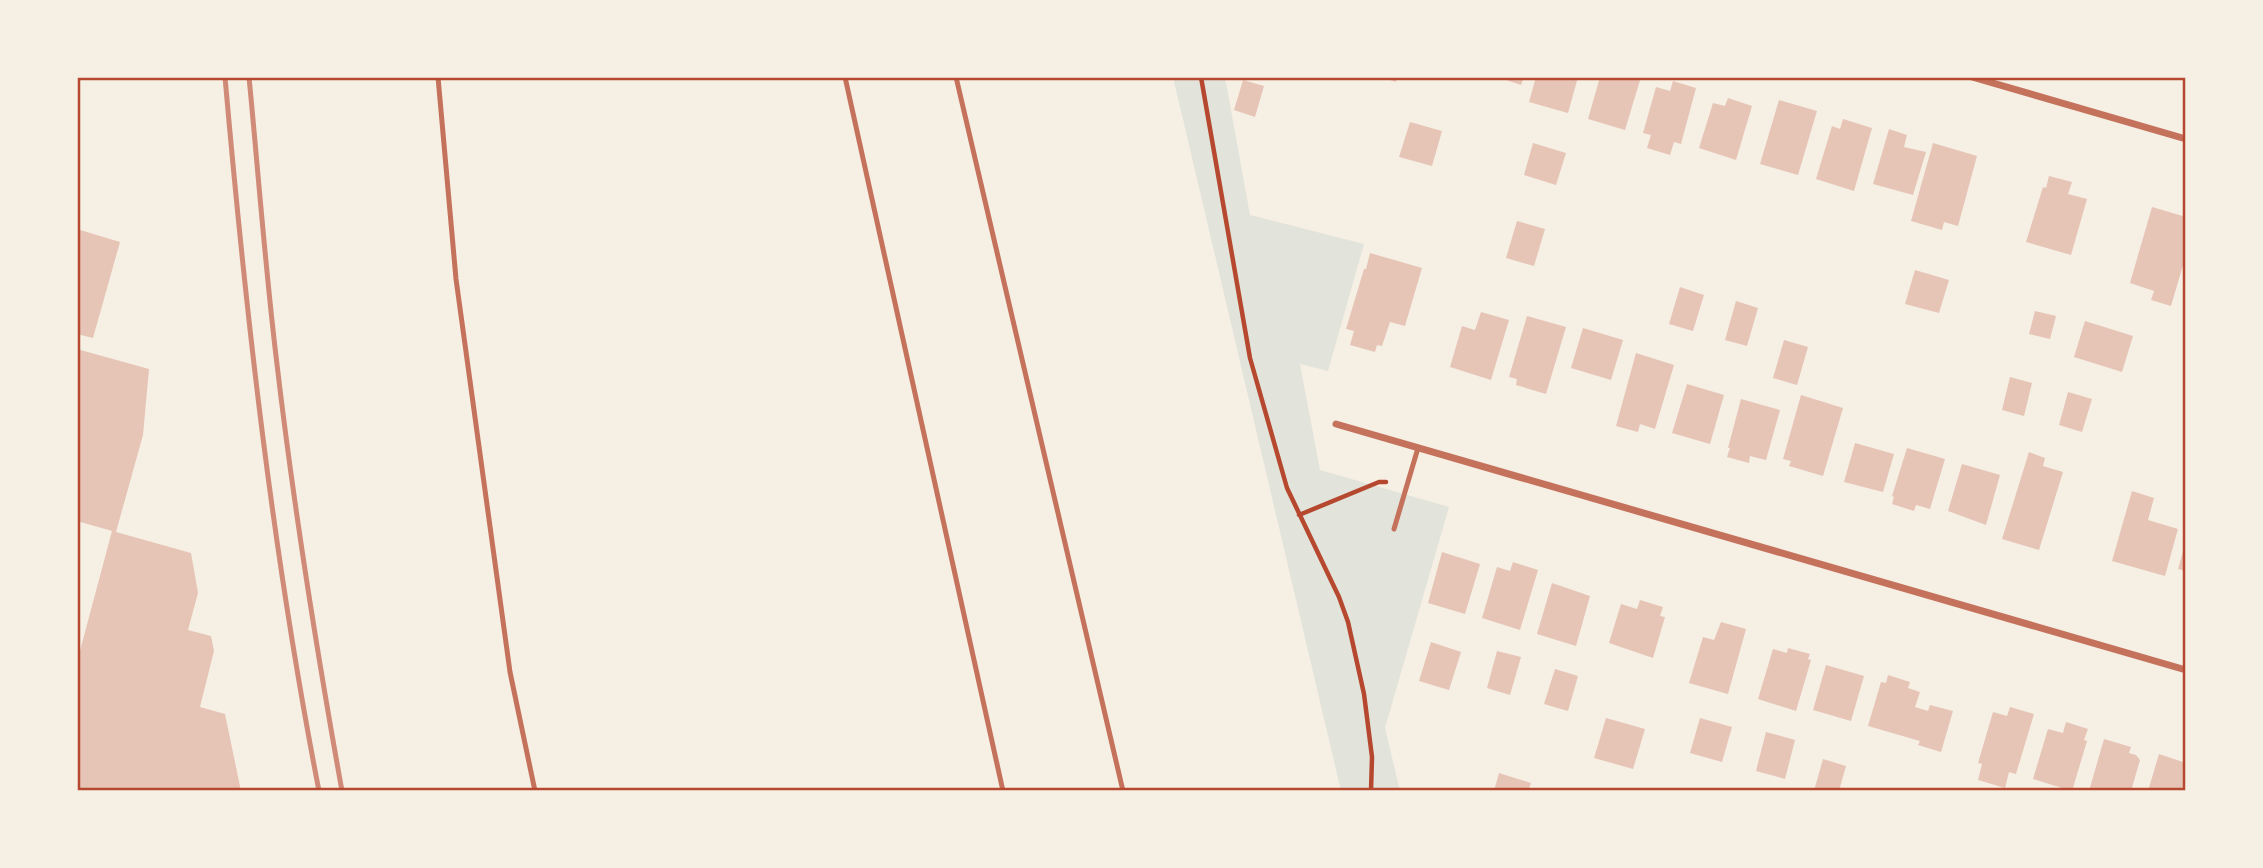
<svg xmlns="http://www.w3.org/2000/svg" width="2263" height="868" viewBox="0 0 2263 868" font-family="Mulish,sans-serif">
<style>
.green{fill:#e2e4dc}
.building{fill:#e6c5b7}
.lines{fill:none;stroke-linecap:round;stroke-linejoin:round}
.path{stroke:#b5482f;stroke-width:4.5}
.service{stroke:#c5725c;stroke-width:5}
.minor{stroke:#c5725c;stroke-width:7}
.rail{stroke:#cf8b77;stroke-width:5}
.neatline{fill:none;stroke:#b5482f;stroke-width:2.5}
</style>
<rect width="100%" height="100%" fill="#f6efe4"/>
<path class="green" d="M 1173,77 L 1225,77 L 1250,215 L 1364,244 L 1328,371 L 1300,364 L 1320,470 L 1449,507 L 1385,728 L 1400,791 L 1341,791 Z"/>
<path class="building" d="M 1381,77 L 1397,77 L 1396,82 Z
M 1497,77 L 1524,77 L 1521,85 Z
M 1536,77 L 1578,77 L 1568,113 L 1529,102 Z
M 1600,77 L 1641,77 L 1625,130 L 1588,119 Z
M 1243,80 L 1264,86 L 1255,117 L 1234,110 Z
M 1673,81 L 1696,88 L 1681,144 L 1674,142 L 1670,155 L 1647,148 L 1651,135 L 1643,133 L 1656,87 L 1670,91 Z
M 1728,98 L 1752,106 L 1736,160 L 1699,148 L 1713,103 L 1725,106 Z
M 1779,100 L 1817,111 L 1798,175 L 1760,164 Z
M 1843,119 L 1872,128 L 1854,191 L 1816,179 L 1832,126 L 1840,129 Z
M 1410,122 L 1442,131 L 1432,166 L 1399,157 Z
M 1889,129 L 1907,135 L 1904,147 L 1926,152 L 1913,195 L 1873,184 Z
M 1533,143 L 1566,153 L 1556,185 L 1524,175 Z
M 1933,143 L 1977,156 L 1958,226 L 1944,222 L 1942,230 L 1911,221 Z
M 2049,176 L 2072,182 L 2068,194 L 2087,199 L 2071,255 L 2026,242 L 2043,187 L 2046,188 Z
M 2152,207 L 2186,217 L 2186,255 L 2171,306 L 2151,300 L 2154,291 L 2130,283 Z
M 1517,221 L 1545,229 L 1534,266 L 1506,258 Z
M 77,229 L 120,242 L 93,338 L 77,334 Z
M 1370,253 L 1422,268 L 1405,326 L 1390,322 L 1382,346 L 1377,345 L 1375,352 L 1350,345 L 1354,331 L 1346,329 L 1364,269 L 1366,269 Z
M 1915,270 L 1949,280 L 1939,313 L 1905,304 Z
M 1680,287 L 1704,295 L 1693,331 L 1669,324 Z
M 1736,301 L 1758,308 L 1747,346 L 1725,340 Z
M 2035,311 L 2056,316 L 2050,339 L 2029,334 Z
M 1481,312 L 1509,320 L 1491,380 L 1450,367 L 1462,326 L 1475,330 Z
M 1527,316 L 1566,327 L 1546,394 L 1516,385 L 1517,379 L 1509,377 Z
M 2085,321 L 2133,336 L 2122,372 L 2074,357 Z
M 1583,328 L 1623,340 L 1611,380 L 1571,368 Z
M 1784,340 L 1808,347 L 1797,385 L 1773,378 Z
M 77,349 L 149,369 L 143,435 L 116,532 L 191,553 L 198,593 L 188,630 L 211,636 L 214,651 L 200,707 L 225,714 L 241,791 L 77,791 L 77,662 L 112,531 L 77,521 Z
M 1636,353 L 1674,365 L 1655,429 L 1640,424 L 1638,432 L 1616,426 Z
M 2010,377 L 2032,383 L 2024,416 L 2002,410 Z
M 1687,384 L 1724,395 L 1710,444 L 1672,433 Z
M 2068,392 L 2092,399 L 2082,432 L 2059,425 Z
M 1801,395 L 1843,408 L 1823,476 L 1789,466 L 1791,461 L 1783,459 Z
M 1741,399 L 1780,410 L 1766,460 L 1750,456 L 1749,463 L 1727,457 L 1730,448 L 1728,448 Z
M 1855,443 L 1894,454 L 1883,492 L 1844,482 Z
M 1907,448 L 1945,459 L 1930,509 L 1916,505 L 1914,511 L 1892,504 L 1894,497 L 1892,496 Z
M 2029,452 L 2045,458 L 2043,466 L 2063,472 L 2039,550 L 2002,539 Z
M 1962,464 L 2000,475 L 1986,525 L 1948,511 Z
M 2132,491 L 2154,498 L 2148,520 L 2178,529 L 2165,576 L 2112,561 Z
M 2185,544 L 2186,544 L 2186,571 L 2178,569 Z
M 1442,552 L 1480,564 L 1465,614 L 1428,603 Z
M 1513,562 L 1538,570 L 1520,630 L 1482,618 L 1497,567 L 1510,571 Z
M 1552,583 L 1590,596 L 1576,646 L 1537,634 Z
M 1640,600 L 1663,607 L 1660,616 L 1665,617 L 1653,658 L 1609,643 L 1621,604 L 1637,609 Z
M 1721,622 L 1746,629 L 1728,694 L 1689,683 L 1703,637 L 1714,640 Z
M 1431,642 L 1461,652 L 1449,690 L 1419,681 Z
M 1788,648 L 1810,654 L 1808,659 L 1811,660 L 1796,711 L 1758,699 L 1773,649 L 1787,653 Z
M 1497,651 L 1521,657 L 1510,695 L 1487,688 Z
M 1826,665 L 1864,676 L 1851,721 L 1813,710 Z
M 1555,669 L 1578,676 L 1568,711 L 1544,704 Z
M 1888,675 L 1910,682 L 1908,688 L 1920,692 L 1915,707 L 1928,711 L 1930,705 L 1953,711 L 1941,752 L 1918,745 L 1920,741 L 1868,726 L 1881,682 L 1886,683 Z
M 2010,707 L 2034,714 L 2016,774 L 2009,772 L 2005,788 L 1978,780 L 1982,764 L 1978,763 L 1993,712 L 2007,716 Z
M 1606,718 L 1645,729 L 1633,769 L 1594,758 Z
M 1700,718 L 1732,727 L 1722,762 L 1690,753 Z
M 2066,722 L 2088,729 L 2084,740 L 2087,741 L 2072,791 L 2033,779 L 2048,729 L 2063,733 Z
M 1766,732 L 1795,740 L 1785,779 L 1756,771 Z
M 2104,739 L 2131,747 L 2129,753 L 2136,755 L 2140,760 L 2131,791 L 2089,791 Z
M 2159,754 L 2186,763 L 2184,769 L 2186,770 L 2186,791 L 2148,791 Z
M 1823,759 L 1846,766 L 1839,791 L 1814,791 Z
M 1499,773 L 1531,783 L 1528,791 L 1494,791 Z"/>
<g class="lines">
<path class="path" d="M 1201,77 L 1250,358 L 1287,488 L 1339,597 L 1348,622 L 1364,694 L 1372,757 L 1371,791
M 1299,515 L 1379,482 L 1386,482"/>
<path class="service" d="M 438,77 L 456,279 L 510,672 L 535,791
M 845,77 L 1003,791
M 956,77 L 1123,791
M 1394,529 L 1418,448"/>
<path class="minor" d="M 1972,77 L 2186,139
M 1336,424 L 2186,670"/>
<path class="rail" d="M 225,77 C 246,316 273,555 319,791
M 249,77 C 258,170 265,264 276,356 C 293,502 316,647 342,791"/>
</g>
<rect width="2263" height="868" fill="none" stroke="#f6efe4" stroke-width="158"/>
<rect x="79" y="79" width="2105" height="710" class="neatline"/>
</svg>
